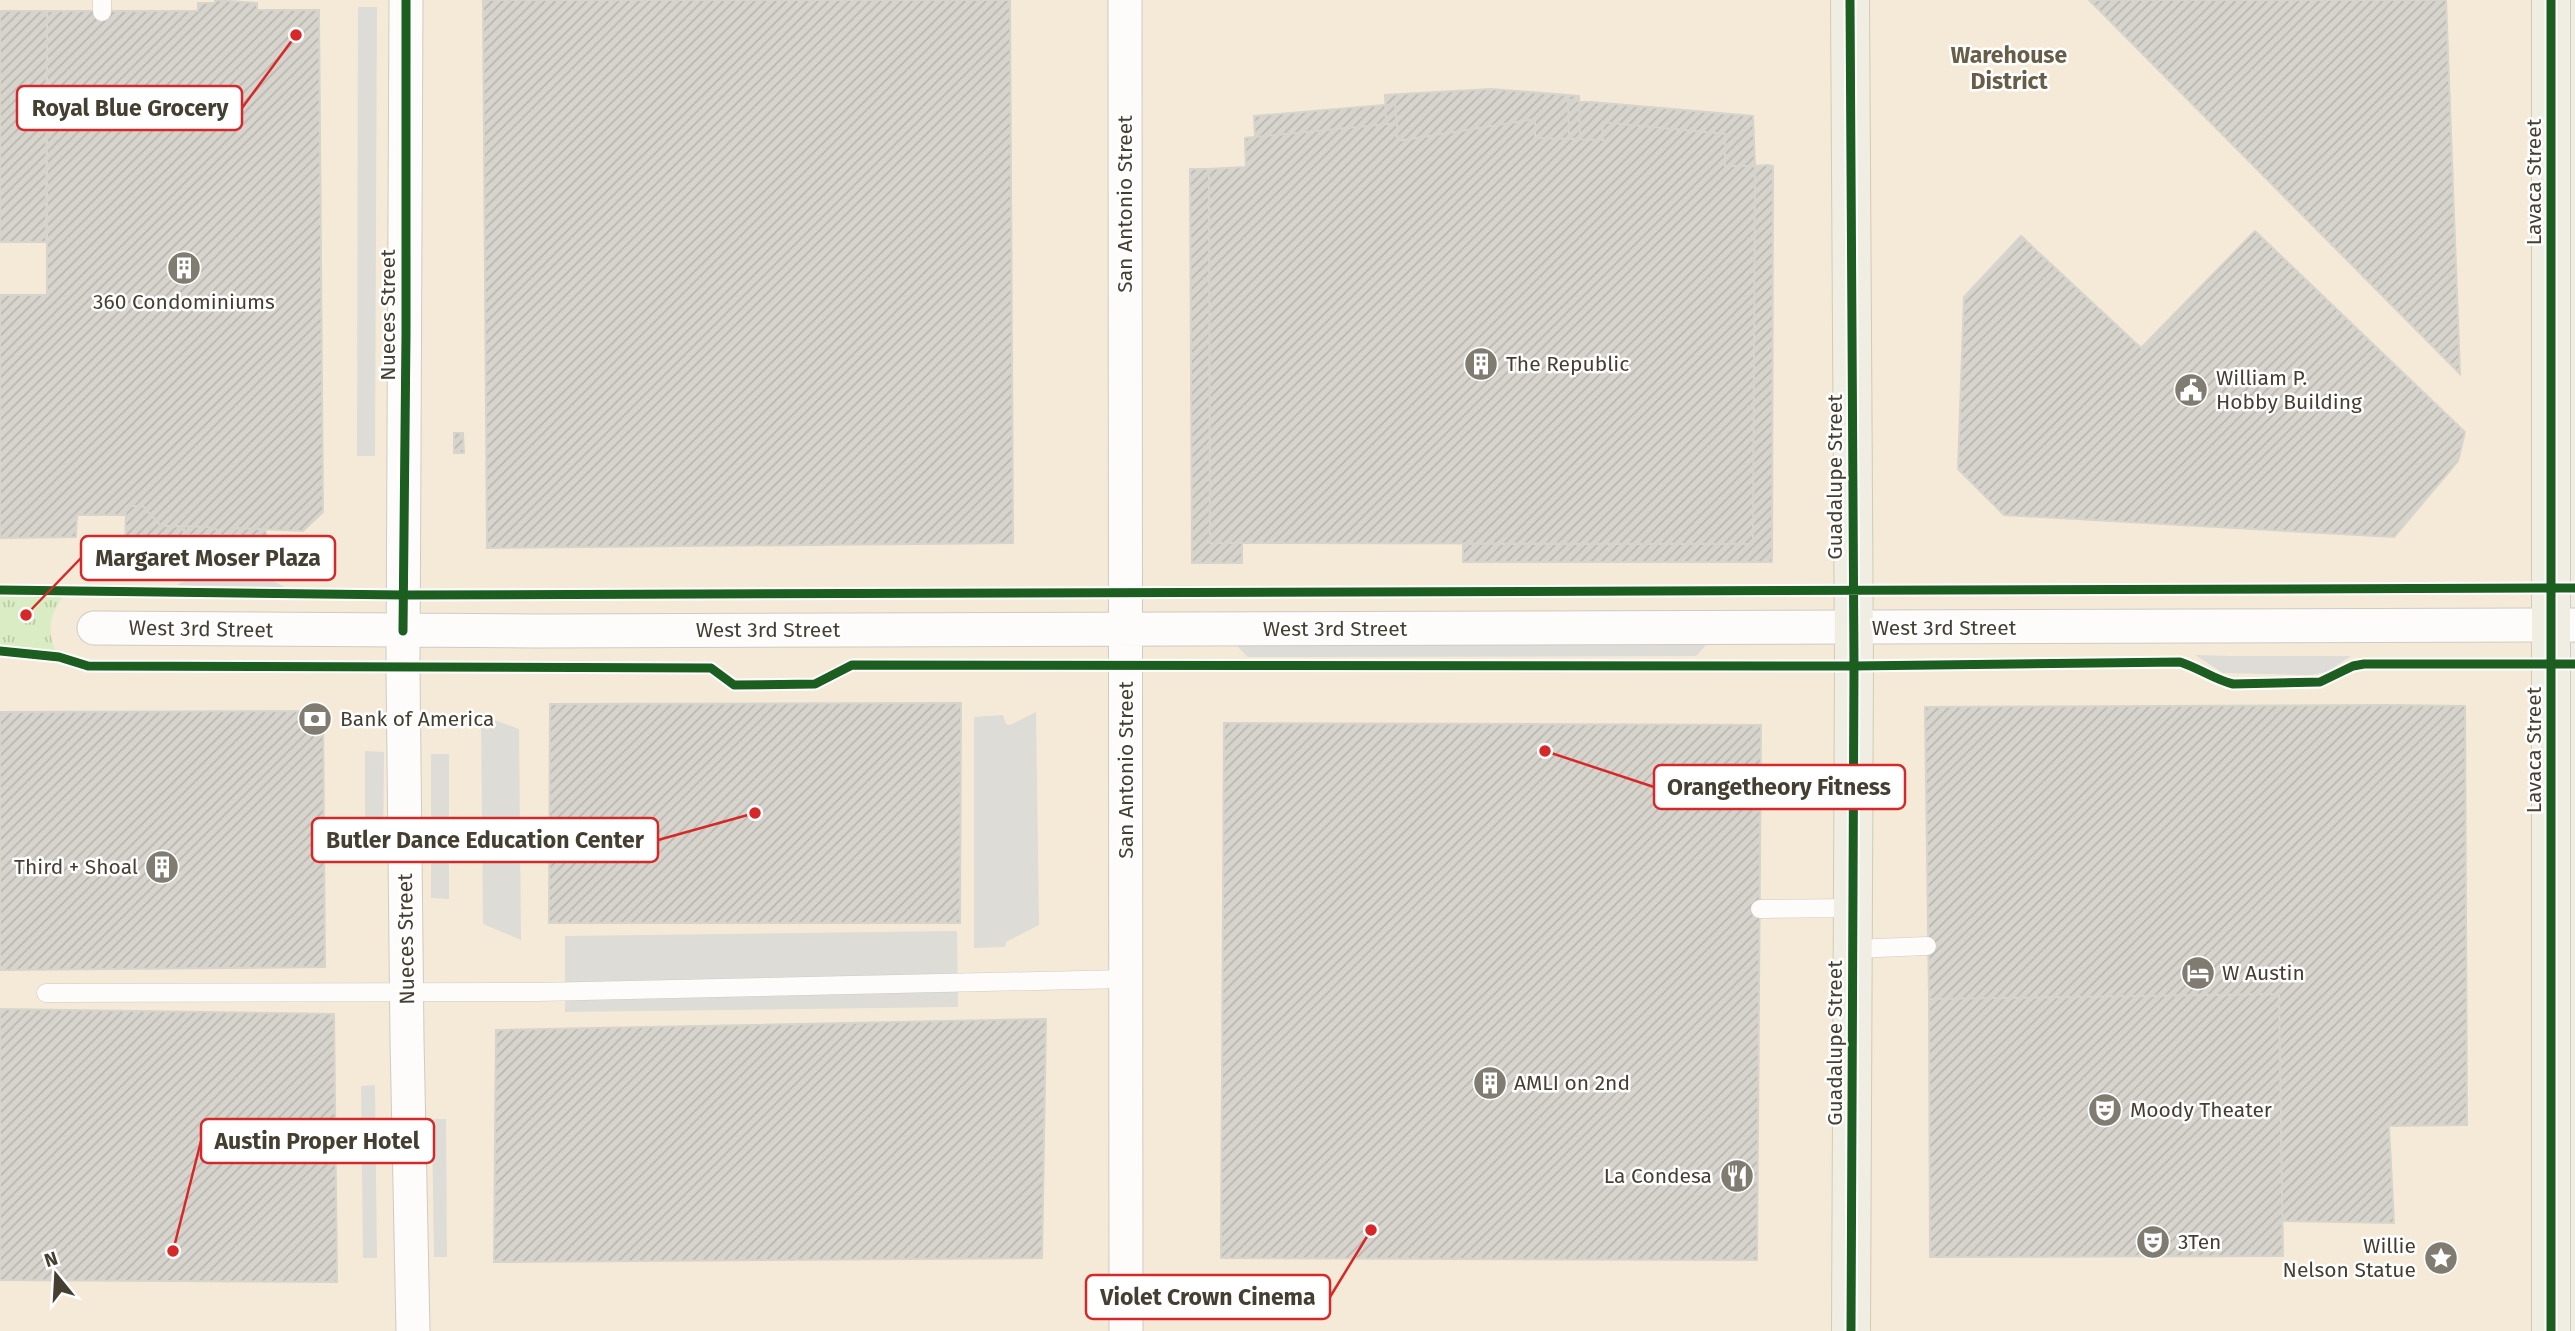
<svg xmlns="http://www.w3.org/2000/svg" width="2575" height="1331" viewBox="0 0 2575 1331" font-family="'Fira Sans',sans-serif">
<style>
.commercial{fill:#f4ead7}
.park{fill:url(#park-tufts)}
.parking{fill:#dedcd6}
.building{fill:url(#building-hatch);stroke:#d7d4cc;stroke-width:2}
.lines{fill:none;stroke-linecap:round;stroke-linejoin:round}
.service-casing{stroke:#cdcbc4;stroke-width:19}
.minor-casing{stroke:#cdcbc4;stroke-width:35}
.primary-casing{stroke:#d3cbb2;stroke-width:40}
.service{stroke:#fdfcfb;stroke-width:18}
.minor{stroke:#fdfcfb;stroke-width:33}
.primary{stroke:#f0ede2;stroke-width:38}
.cycleway-casing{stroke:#fff;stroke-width:13}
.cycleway{stroke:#1b5e20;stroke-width:9}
.labels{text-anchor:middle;stroke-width:5;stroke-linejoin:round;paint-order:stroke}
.street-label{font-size:21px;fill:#453f32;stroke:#fff}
.poi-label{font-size:21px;fill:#453f32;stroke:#fff;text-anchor:start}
.neighbourhood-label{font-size:23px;font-weight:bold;fill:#685e48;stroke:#fff}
.leader{fill:none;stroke:#d62828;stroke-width:2.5}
.callout-dot{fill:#d62828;stroke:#fff;stroke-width:2.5}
.callout{fill:#fff;stroke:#d62828;stroke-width:2.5}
.callout-label{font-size:23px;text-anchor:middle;font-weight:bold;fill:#453f32}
</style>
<defs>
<pattern id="park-tufts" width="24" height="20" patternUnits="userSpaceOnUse" patternTransform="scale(1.75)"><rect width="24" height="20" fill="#d9ecc3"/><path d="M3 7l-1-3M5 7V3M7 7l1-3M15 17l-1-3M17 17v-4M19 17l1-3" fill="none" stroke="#bccba8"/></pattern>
<pattern id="building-hatch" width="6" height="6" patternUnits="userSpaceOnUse" patternTransform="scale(1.75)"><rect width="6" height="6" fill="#d7d4cd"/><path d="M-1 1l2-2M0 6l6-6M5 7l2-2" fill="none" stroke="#bab7b0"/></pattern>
</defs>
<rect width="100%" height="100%" fill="#efede6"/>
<path class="commercial" d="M 0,0 L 2564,0 L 2566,1331 L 0,1331 Z"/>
<path class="park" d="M 0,590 L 68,590 C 50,613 44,630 59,657 L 0,651 Z"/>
<path class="parking" d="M 358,7 L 377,7 L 375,456 L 357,456 Z
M 199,568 L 263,569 L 274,581 L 284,587 L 177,585 L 189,578 Z
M 1711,640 L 1696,656 L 1296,657 L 1248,657 L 1232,641 Z
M 2195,655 L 2232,656 L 2351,656 L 2327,672 L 2311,675 L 2223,673 Z
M 1036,712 L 1039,925 L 1006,942 L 1005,947 L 974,948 L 974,717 L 1003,715 L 1006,724 L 1010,725 Z
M 481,715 L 519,729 L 521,940 L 483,924 Z
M 365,751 L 384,752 L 383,860 L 365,860 Z
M 431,754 L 449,754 L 449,899 L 431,898 Z
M 957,931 L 958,1007 L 565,1012 L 565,936 Z
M 375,1085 L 377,1258 L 363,1258 L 361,1086 Z
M 432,1119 L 446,1119 L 447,1257 L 434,1257 Z"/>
<path class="building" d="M 215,0 L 257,3 L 257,10 L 319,10 L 323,512 L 303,531 L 237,528 L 225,540 L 214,527 L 161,526 L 143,506 L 126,506 L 125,515 L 77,515 L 76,537 L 0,538 L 0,295 L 47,295 L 47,11 L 198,11 L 198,3 L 215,3 Z
M 483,0 L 1010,0 L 1013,543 L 487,548 Z
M 2089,0 L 2446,0 L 2460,374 Z
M 0,11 L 47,11 L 46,242 L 0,242 Z
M 1491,89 L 1579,96 L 1580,139 L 1535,138 L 1535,119 L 1397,141 L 1397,123 L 1386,124 L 1385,95 Z
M 1568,100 L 1753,116 L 1755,166 L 1725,166 L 1725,134 L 1602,122 L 1603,140 L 1571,139 L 1569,138 Z
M 1395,104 L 1397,123 L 1255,137 L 1254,116 Z
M 1535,119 L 1535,138 L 1603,140 L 1602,122 L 1725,134 L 1725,166 L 1755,166 L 1753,544 L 1210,543 L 1209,169 L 1246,167 L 1245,138 L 1397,123 L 1397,141 Z
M 1768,165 L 1773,166 L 1772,562 L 1463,562 L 1463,544 L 1753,544 L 1755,166 Z
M 1190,169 L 1209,169 L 1210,543 L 1242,543 L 1242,563 L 1192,563 Z
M 2255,231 L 2465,432 L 2458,461 L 2394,537 L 2004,515 L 1958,469 L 1964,297 L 2021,236 L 2141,348 Z
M 454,433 L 463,433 L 464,453 L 454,453 Z
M 126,506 L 143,506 L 161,526 L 184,526 L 183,556 L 125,555 Z
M 184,526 L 214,527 L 225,540 L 237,528 L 266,529 L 266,538 L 240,537 L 239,542 L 232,547 L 225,549 L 212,542 L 209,536 L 184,535 Z
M 961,703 L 960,923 L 549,923 L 550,704 Z
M 2387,705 L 2465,706 L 2467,1125 L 2389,1126 L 2394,1223 L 2282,1221 L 2283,1256 L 1930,1257 L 1929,999 L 1925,707 Z
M 323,711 L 325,967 L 0,970 L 0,712 Z
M 1224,723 L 1761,725 L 1757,1260 L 1221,1258 Z
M 2279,994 L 2283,1256 L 1930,1257 L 1929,999 Z
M 0,1009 L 334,1014 L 337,1282 L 0,1280 Z
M 1046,1019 L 1042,1258 L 494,1262 L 496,1030 Z"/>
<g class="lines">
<g class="service-casing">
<path id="service" d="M 102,0 L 102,12
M 1760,909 L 1852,908
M 1853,949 L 1927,946
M 46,993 L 538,992 L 1125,979"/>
</g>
<g class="minor-casing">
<path id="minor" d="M 406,0 L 403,668 L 407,1039 L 413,1331
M 1125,0 L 1126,1331
M 94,628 L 537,631 L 2575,625"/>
</g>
<g class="primary-casing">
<path id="primary" d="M 1850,0 L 1854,666 L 1851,1331
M 2551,0 L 2551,1331"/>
</g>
<use href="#service" class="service"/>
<use href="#minor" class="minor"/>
<use href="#primary" class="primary"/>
<g class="cycleway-casing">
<path id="cycleway" d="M 1850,0 L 1854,666 L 1851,1331
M 2551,0 L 2551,1331
M 0,590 L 404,595 L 2575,588
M 403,631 L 406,334 L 406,0
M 0,651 L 59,657 L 88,666 L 711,668 L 734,685 L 815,684 L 852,665 L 1854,666 L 2180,662 C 2199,668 2215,680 2233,684 L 2320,682 L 2353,666 L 2364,664 L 2575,664"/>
</g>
<use href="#cycleway" class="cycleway"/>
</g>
<defs>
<g id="building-disc" transform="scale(1.75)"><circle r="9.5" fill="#807c71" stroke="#fff"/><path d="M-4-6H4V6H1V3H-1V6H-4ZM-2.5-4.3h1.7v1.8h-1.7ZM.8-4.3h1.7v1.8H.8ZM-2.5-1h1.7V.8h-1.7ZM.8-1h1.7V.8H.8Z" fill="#fff"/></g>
<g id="civic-disc" transform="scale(1.75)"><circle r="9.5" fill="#807c71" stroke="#fff"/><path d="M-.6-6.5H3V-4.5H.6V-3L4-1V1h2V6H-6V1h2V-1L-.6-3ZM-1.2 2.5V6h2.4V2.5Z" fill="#fff"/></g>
<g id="bank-disc" transform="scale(1.75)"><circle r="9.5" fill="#807c71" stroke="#fff"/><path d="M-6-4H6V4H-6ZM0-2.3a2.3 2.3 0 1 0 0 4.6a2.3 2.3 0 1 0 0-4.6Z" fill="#fff"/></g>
<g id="hotel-disc" transform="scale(1.75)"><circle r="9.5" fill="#807c71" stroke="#fff"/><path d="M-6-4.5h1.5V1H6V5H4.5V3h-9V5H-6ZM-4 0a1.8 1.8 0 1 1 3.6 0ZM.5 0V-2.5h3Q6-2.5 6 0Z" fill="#fff"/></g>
<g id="theatre-disc" transform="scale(1.75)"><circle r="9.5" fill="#807c71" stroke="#fff"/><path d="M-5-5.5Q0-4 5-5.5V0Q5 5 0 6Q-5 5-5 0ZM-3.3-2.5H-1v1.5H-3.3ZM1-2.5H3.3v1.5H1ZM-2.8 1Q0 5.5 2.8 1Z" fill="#fff"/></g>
<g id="restaurant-disc" transform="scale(1.75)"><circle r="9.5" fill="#807c71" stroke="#fff"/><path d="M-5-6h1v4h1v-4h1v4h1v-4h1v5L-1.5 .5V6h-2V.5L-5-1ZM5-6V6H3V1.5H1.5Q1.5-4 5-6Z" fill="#fff"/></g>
<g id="sight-disc" transform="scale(1.75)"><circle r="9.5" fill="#807c71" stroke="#fff"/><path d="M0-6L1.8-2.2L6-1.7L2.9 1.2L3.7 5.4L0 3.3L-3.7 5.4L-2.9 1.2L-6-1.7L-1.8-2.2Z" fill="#fff"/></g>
</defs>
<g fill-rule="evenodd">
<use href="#building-disc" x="184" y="268"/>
<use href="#building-disc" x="1481" y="364"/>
<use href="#civic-disc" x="2191" y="390"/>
<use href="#bank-disc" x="315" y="719"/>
<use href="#building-disc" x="162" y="867"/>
<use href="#hotel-disc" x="2198" y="973"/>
<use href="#building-disc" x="1490" y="1083"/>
<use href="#theatre-disc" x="2105" y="1110"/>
<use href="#restaurant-disc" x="1737" y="1176"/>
<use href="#theatre-disc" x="2153" y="1242"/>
<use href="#sight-disc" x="2441" y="1258"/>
</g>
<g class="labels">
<g class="street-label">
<text transform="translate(2534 182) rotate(-90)" y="7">Lavaca Street</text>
<text transform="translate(1125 204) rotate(-90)" y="7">San Antonio Street</text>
<text transform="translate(388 315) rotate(-90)" y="7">Nueces Street</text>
<text transform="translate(1835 477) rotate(-90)" y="7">Guadalupe Street</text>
<text x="1944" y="635">West 3rd Street</text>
<text transform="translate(201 629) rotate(1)" y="7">West 3rd Street</text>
<text x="1335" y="636">West 3rd Street</text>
<text x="768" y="637">West 3rd Street</text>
<text transform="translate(2534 750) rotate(-90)" y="7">Lavaca Street</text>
<text transform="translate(1126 770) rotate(-90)" y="7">San Antonio Street</text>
<text transform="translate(406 939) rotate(-91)" y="7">Nueces Street</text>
<text transform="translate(1835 1043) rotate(-90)" y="7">Guadalupe Street</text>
</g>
<g class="poi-label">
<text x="184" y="309" text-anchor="middle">360 Condominiums</text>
<text x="1506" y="371">The Republic</text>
<text x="2216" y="385">William P.<tspan x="2216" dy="24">Hobby Building</tspan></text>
<text x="340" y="726">Bank of America</text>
<text x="138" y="874" text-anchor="end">Third + Shoal</text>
<text x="2222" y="980">W Austin</text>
<text x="1514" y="1090">AMLI on 2nd</text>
<text x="2130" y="1117">Moody Theater</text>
<text x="1712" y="1183" text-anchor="end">La Condesa</text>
<text x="2178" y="1249">3Ten</text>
<text x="2416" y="1253" text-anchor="end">Willie<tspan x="2416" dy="24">Nelson Statue</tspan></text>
</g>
<g class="neighbourhood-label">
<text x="2009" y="63">Warehouse<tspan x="2009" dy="26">District</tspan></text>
</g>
</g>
<path class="leader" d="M296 35L242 108M26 615L81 558M1545 751L1654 787M755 813L658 840M173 1251L201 1141M1371 1230L1330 1297"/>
<g class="callout-dot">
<circle cx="296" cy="35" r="7"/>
<circle cx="26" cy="615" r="7"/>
<circle cx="1545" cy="751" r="7"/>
<circle cx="755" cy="813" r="7"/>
<circle cx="173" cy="1251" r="7"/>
<circle cx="1371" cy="1230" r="7"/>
</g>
<g class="callout">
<rect x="17" y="86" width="225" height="44" rx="7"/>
<rect x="81" y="536" width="254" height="44" rx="7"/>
<rect x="1654" y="765" width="251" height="44" rx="7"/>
<rect x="312" y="818" width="346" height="44" rx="7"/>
<rect x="201" y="1119" width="233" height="44" rx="7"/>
<rect x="1086" y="1275" width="244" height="44" rx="7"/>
</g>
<g class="callout-label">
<text x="130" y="116">Royal Blue Grocery</text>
<text x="208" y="566">Margaret Moser Plaza</text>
<text x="1779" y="795">Orangetheory Fitness</text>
<text x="485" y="848">Butler Dance Education Center</text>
<text x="317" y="1149">Austin Proper Hotel</text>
<text x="1208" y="1305">Violet Crown Cinema</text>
</g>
<g transform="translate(56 1275) rotate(342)" stroke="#ffffff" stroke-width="5" paint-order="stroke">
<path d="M0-5L12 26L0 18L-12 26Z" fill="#453f32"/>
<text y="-10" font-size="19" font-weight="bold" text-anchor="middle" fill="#453f32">N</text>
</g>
</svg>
